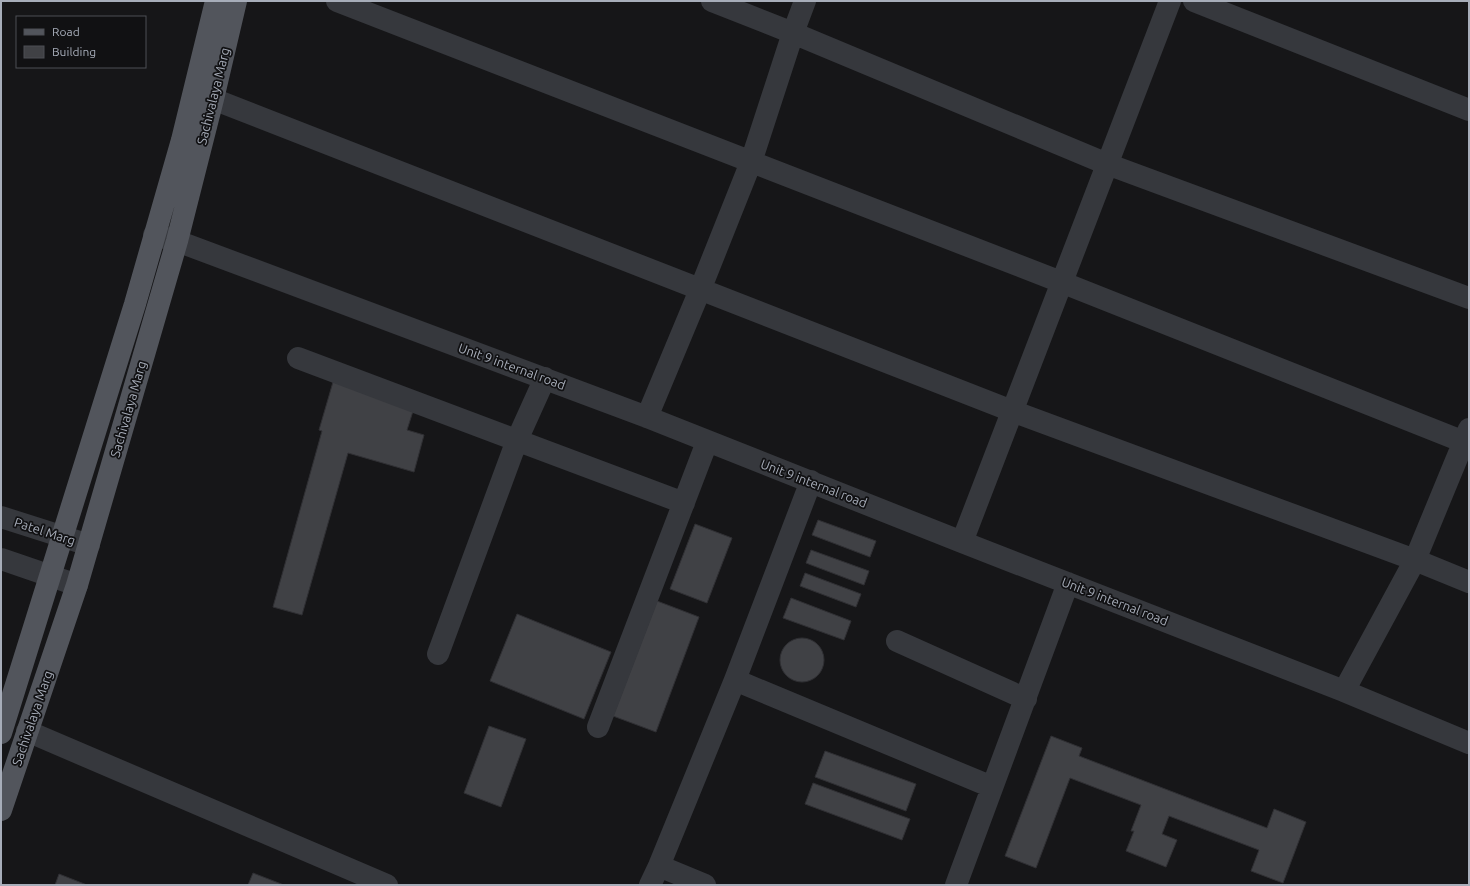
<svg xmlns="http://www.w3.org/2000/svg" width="1470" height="886" viewBox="0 0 1470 886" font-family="Ubuntu,sans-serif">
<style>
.building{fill:#404145;stroke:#303034}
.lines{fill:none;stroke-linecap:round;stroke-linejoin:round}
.minor{stroke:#36383d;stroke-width:22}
.major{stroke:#52555c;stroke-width:22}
.labels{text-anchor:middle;stroke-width:3.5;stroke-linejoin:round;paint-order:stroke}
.street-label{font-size:13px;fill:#a7adb9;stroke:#111113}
</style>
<rect width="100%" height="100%" fill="#161618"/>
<path class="building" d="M 333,382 L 415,405 L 407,430 L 424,435 L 414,472 L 348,453 L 302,615 L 273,607 L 322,431 L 319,430 Z
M 818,520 L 876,541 L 870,557 L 812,535 Z
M 695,524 L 732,538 L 707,603 L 670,589 Z
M 811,550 L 869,571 L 864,585 L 806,563 Z
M 805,573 L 861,594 L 856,607 L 800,586 Z
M 791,598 L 851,621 L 844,640 L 783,618 Z
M 657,601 L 699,617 L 656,732 L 613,716 Z
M 517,614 L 611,652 L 584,719 L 490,681 Z
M780 660a22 22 0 1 1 44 0a22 22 0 1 1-44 0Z
M 489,726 L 526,739 L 501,807 L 464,793 Z
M 1051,736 L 1082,748 L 1079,756 L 1267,828 L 1274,809 L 1306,822 L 1283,883 L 1251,871 L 1259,850 L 1169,816 L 1162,834 L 1177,840 L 1166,867 L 1126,851 L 1134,831 L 1131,831 L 1141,805 L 1070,778 L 1036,868 L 1005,856 Z
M 825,751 L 916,784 L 906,811 L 815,777 Z
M 813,783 L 910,819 L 902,840 L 805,804 Z
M 253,873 L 284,885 L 248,885 Z
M 59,874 L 87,885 L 55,885 Z"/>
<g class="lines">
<path class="minor" d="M 337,1 L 1061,282 L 1469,444
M 712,1 L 793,33 L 1107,164 L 1469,298
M 1194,1 L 1469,110
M 213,99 L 1012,411 L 1415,560 L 1469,582
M 154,235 L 177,241 L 647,417 L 962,542 L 1344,691 L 1469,743
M 298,358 L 684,503
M 647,417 L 700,290 L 751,162 L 793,33 L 805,1
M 1,517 L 89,545
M 962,542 L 1170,1
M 1,559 L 77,585
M 897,641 L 1026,699
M 438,654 L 517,440 L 545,378
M 735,680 L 992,787
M 1344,691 L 1415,560 L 1469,429
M 598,727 L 707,442
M 27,731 L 387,885
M 659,866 L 705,885
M 650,885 L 659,866 L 735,680 L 811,481
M 956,885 L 1068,583"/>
<path class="major" d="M 1,733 L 135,304 L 182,140 L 216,1
M 1,810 L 77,585 L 177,241 L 213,99 L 236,1"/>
</g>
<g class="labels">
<g class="street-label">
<text transform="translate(213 96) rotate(-76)" y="5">Sachivalaya Marg</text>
<text transform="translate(512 366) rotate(20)" y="5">Unit 9 internal road</text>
<text transform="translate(128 409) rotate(-74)" y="5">Sachivalaya Marg</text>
<text transform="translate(814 483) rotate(21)" y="5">Unit 9 internal road</text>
<text transform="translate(45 531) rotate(18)" y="5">Patel Marg</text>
<text transform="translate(1115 601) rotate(21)" y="5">Unit 9 internal road</text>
<text transform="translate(32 718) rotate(-71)" y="5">Sachivalaya Marg</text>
</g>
</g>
<rect width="1470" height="886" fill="none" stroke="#a7adb9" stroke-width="4"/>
<rect x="16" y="16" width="130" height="52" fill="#111113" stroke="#4d4f55"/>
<rect x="24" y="29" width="20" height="6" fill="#52555c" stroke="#4d4f55"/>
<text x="52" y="36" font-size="12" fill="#a7adb9">Road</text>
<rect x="24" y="46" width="20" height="12" fill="#404145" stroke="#4d4f55"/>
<text x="52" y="56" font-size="12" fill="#a7adb9">Building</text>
</svg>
